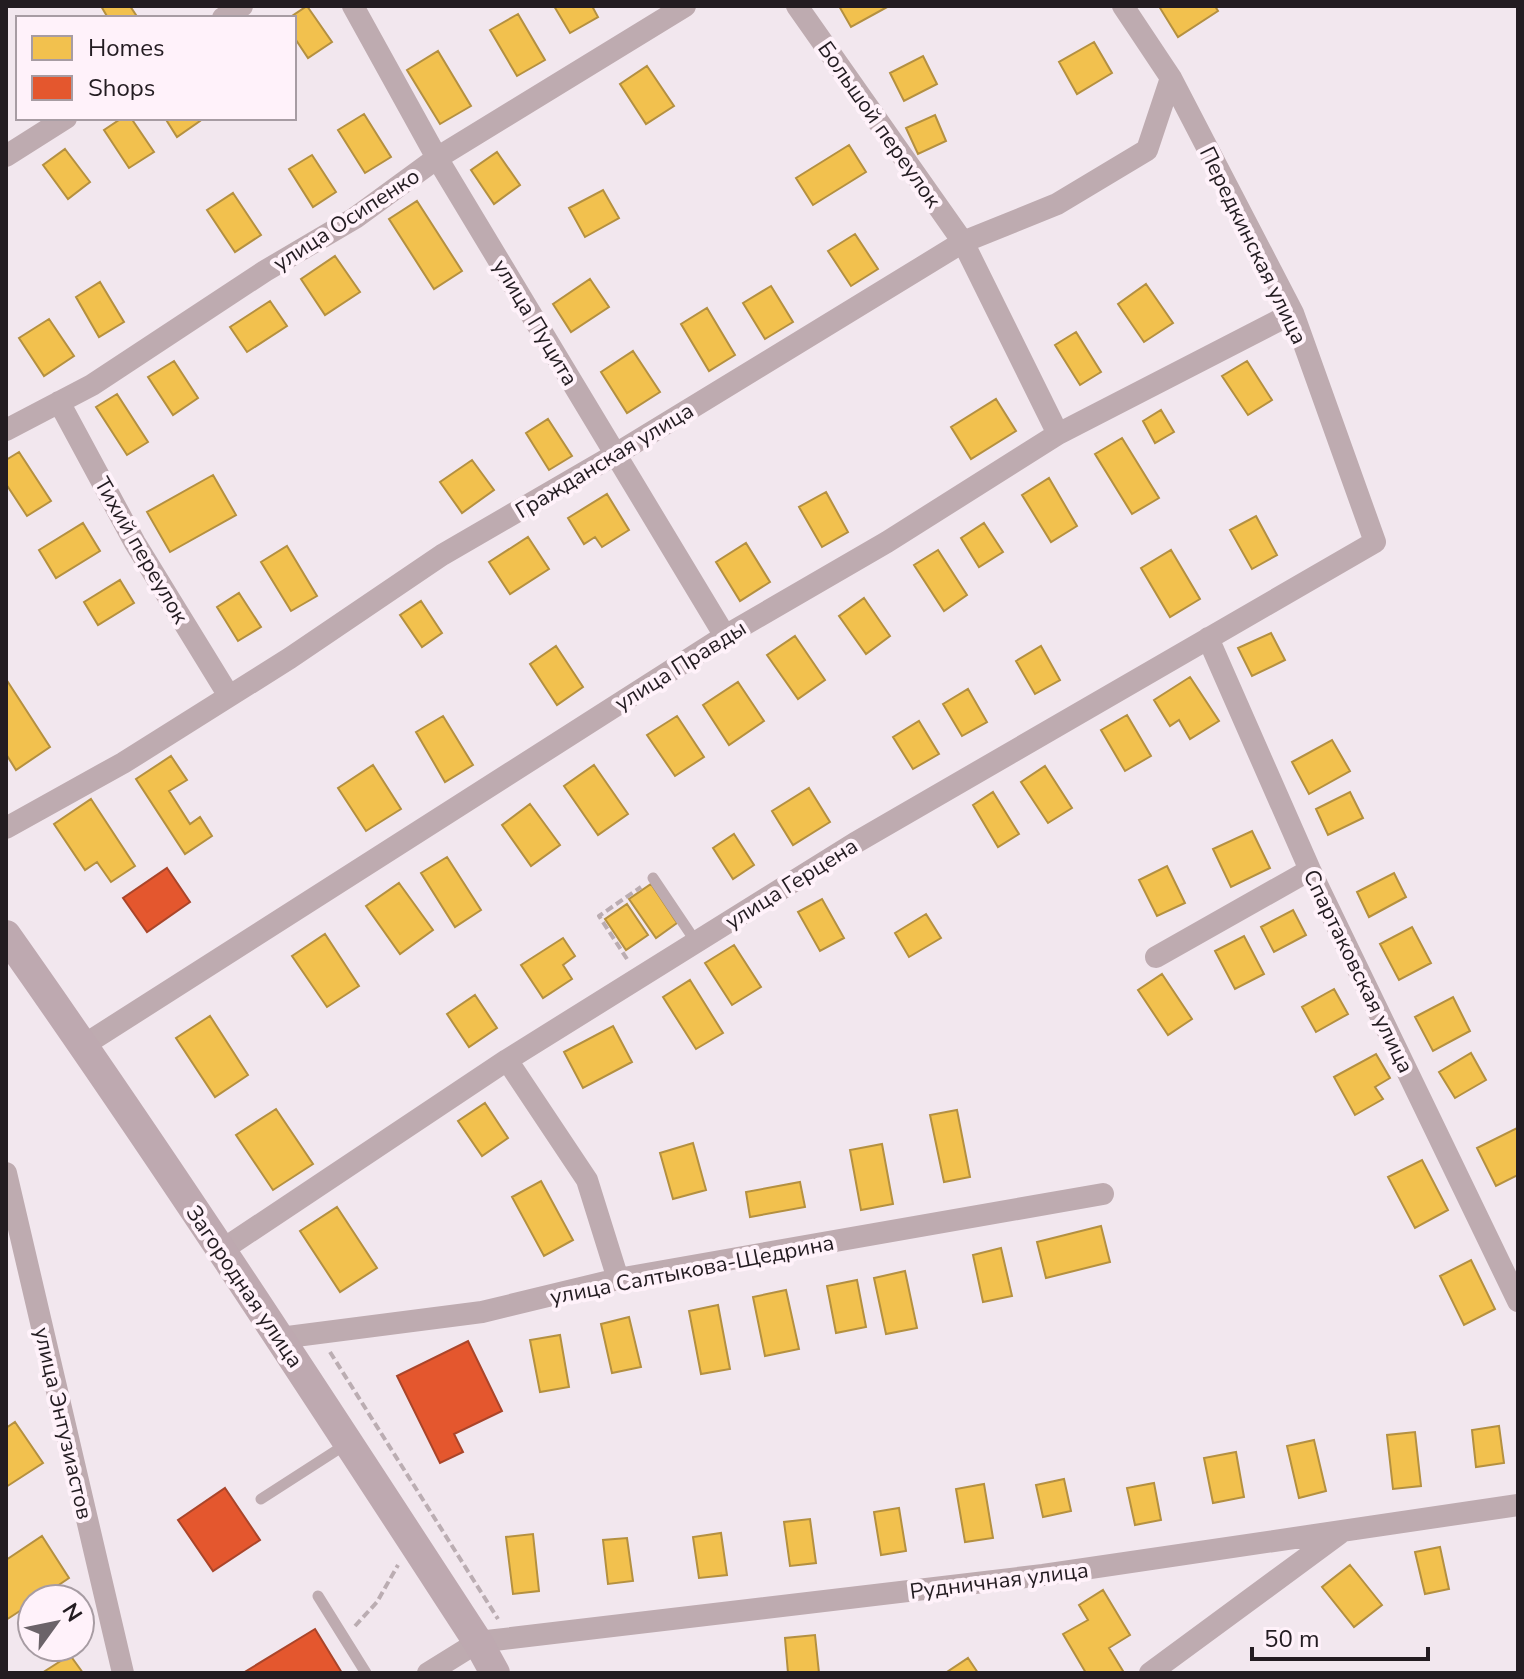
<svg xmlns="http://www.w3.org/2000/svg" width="1524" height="1679" viewBox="0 0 1524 1679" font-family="'Nunito Sans',sans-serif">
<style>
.homes{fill:#f2c14e;stroke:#b49040;stroke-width:2}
.shops{fill:#e4572e;stroke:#aa452a;stroke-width:2}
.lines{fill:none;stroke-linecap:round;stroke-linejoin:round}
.path{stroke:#bbadb2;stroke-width:4;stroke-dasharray:8 4;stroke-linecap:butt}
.lane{stroke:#beabb0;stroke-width:11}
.street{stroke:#beabb0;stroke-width:22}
.secondary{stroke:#bea9b0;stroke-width:30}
.labels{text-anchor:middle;stroke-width:8;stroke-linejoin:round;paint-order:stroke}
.street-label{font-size:22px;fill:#231c21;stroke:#fff2fa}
</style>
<rect width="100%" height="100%" fill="#f2e7ee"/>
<path class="homes" d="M 101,6 L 130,6 L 138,18 L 108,18 Z
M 307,6 L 332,42 L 308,58 L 294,37 L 294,18 L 289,18 Z
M 554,6 L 592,6 L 598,17 L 570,33 Z
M 839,6 L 889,6 L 851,27 Z
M 1162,6 L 1215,6 L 1218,11 L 1178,37 L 1160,8 Z
M 518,14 L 545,60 L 517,76 L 490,30 Z
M 1094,42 L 1112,73 L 1077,94 L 1059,62 Z
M 438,51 L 471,106 L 440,124 L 407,70 Z
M 923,56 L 937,84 L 904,101 L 890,73 Z
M 647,66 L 674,106 L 646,124 L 620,84 Z
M 364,114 L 391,157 L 365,173 L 338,130 Z
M 935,115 L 946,141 L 918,154 L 906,128 Z
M 122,118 L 131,118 L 154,152 L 129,168 L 104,130 Z
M 165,118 L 198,118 L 200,121 L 177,137 Z
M 849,145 L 866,172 L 813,205 L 796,178 Z
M 65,149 L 90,182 L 68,199 L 43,165 Z
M 497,152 L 520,185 L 494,204 L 471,170 Z
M 312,155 L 336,192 L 313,207 L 289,169 Z
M 603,190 L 619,218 L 585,237 L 569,208 Z
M 233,193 L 261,235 L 235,252 L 207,210 Z
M 417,201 L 462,271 L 434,289 L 389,219 Z
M 855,234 L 878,269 L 851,286 L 828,251 Z
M 335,256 L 360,292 L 325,315 L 301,279 Z
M 590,279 L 609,307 L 571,332 L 553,304 Z
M 100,282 L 124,322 L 99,337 L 76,297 Z
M 1146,284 L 1173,323 L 1144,342 L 1118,304 Z
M 771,286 L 793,322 L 765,339 L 743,303 Z
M 270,301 L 287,326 L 247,352 L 230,327 Z
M 707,308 L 735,355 L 709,371 L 681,324 Z
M 49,319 L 74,356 L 44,376 L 19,338 Z
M 1076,332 L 1101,372 L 1080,385 L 1055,345 Z
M 633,351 L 660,392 L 627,413 L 601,372 Z
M 174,361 L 198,398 L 173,415 L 148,377 Z
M 1247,361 L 1272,400 L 1248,415 L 1222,376 Z
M 117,394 L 148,442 L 127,455 L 96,407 Z
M 996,399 L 1016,431 L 971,459 L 951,427 Z
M 1161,410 L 1174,432 L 1155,443 L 1143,421 Z
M 548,419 L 572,456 L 549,470 L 526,433 Z
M 1122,438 L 1159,498 L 1132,514 L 1095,454 Z
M 19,452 L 51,501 L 27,516 L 6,484 L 6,460 Z
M 472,460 L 494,490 L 462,513 L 440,482 Z
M 213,475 L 236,515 L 170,552 L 147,512 Z
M 1049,478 L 1077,526 L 1051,542 L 1022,495 Z
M 826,492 L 848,532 L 822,547 L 799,507 Z
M 607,494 L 629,530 L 602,547 L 595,537 L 584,544 L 568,518 Z
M 1256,516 L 1277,555 L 1252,569 L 1230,530 Z
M 83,523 L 100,551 L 56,578 L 39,550 Z
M 984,523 L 1003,552 L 979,567 L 961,538 Z
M 528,537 L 549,569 L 510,594 L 489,562 Z
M 746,543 L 770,582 L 740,601 L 716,562 Z
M 287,546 L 317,596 L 291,611 L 261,562 Z
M 938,550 L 967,595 L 944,611 L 914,565 Z
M 1171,550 L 1200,599 L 1170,617 L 1141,568 Z
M 120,580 L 134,603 L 98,625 L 84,602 Z
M 239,593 L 261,627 L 238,641 L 217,607 Z
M 864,598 L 890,636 L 866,654 L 839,616 Z
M 421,601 L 442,633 L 422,647 L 400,615 Z
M 1271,633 L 1285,660 L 1252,676 L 1238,648 Z
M 795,636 L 825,680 L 798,699 L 767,655 Z
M 556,646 L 583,687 L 557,705 L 530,664 Z
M 1041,646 L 1060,680 L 1035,694 L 1016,661 Z
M 1190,677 L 1219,721 L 1190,739 L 1179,720 L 1170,726 L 1154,700 Z
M 6,679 L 50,747 L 16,770 L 6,754 Z
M 738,682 L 764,721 L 729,745 L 703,705 Z
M 968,689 L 987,722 L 962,736 L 943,704 Z
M 1127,715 L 1151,756 L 1125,771 L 1101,730 Z
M 443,716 L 473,765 L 445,782 L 416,732 Z
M 677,716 L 704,757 L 675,776 L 647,735 Z
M 919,721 L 939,754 L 913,769 L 893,737 Z
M 1332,740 L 1350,771 L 1309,794 L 1292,762 Z
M 171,756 L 187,780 L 169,791 L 190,824 L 200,817 L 212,836 L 185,854 L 136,779 Z
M 373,765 L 401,809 L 366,831 L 338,788 Z
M 594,765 L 628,814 L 598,835 L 564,786 Z
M 1045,766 L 1072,808 L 1048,823 L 1021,782 Z
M 809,788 L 830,822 L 793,845 L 772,811 Z
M 993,792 L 1019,834 L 998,847 L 973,805 Z
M 1350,792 L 1363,818 L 1328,835 L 1316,809 Z
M 91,799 L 135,866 L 111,882 L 97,862 L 85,870 L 54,824 Z
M 530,804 L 560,845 L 531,866 L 502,825 Z
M 1252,831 L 1270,868 L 1231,887 L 1213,849 Z
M 734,834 L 754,865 L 733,879 L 713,848 Z
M 447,857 L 481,910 L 455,927 L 421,873 Z
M 1167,866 L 1185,903 L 1157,916 L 1139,880 Z
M 1394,873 L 1406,897 L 1369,917 L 1357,892 Z
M 399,883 L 433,930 L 400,954 L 366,906 Z
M 651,884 L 677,923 L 656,938 L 629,899 Z
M 822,899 L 844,938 L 820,951 L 798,912 Z
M 627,904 L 648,935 L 626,950 L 605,919 Z
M 1293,910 L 1306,935 L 1274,952 L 1261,927 Z
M 926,914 L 941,938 L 909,957 L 895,933 Z
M 1412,927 L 1431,963 L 1399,980 L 1380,944 Z
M 325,934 L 359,986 L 327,1007 L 292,956 Z
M 1244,936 L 1264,974 L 1235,989 L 1215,951 Z
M 563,938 L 575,956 L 563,965 L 572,979 L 543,998 L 521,965 Z
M 734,945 L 761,987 L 732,1005 L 705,963 Z
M 1162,974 L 1192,1019 L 1168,1035 L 1138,990 Z
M 690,980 L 723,1033 L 696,1049 L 663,997 Z
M 1334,989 L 1348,1014 L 1316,1032 L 1302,1007 Z
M 475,995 L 497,1028 L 469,1047 L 447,1014 Z
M 1453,997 L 1470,1031 L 1433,1051 L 1415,1017 Z
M 210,1016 L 248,1075 L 215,1097 L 176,1038 Z
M 613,1026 L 632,1062 L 583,1088 L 564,1052 Z
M 1471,1053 L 1486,1080 L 1455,1098 L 1439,1072 Z
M 1376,1054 L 1390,1078 L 1375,1087 L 1383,1099 L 1355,1115 L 1334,1077 Z
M 485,1103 L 508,1138 L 482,1156 L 458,1121 Z
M 276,1109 L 313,1164 L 273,1190 L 236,1135 Z
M 957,1110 L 970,1177 L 944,1182 L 930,1115 Z
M 1517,1128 L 1518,1175 L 1496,1186 L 1477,1148 Z
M 693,1143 L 706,1190 L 673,1199 L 660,1153 Z
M 882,1144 L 893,1204 L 861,1210 L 850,1150 Z
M 1422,1160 L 1448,1210 L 1415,1228 L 1388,1177 Z
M 541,1181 L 573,1240 L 544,1256 L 512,1197 Z
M 800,1182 L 805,1207 L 750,1217 L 746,1192 Z
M 337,1207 L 377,1268 L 340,1292 L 300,1231 Z
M 1101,1226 L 1110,1262 L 1046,1278 L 1037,1242 Z
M 1001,1248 L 1012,1296 L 983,1302 L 973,1255 Z
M 1471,1260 L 1495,1309 L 1464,1325 L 1440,1276 Z
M 905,1271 L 917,1328 L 886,1334 L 874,1278 Z
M 857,1280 L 866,1327 L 836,1333 L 827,1286 Z
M 786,1290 L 799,1349 L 765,1356 L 753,1297 Z
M 718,1305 L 730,1369 L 701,1374 L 689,1311 Z
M 629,1317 L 641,1367 L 612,1373 L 601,1324 Z
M 560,1335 L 569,1387 L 540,1392 L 530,1340 Z
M 15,1422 L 43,1463 L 6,1487 L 6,1428 Z
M 1499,1426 L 1504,1463 L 1476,1467 L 1472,1430 Z
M 1415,1432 L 1421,1486 L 1393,1489 L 1387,1435 Z
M 1314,1440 L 1326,1491 L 1299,1498 L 1287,1446 Z
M 1236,1452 L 1244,1497 L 1213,1503 L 1204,1458 Z
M 1064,1479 L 1071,1511 L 1043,1517 L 1036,1485 Z
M 1154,1483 L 1161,1520 L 1135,1525 L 1127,1488 Z
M 984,1484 L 993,1538 L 965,1542 L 956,1489 Z
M 899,1508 L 906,1551 L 881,1555 L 874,1512 Z
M 810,1519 L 816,1563 L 790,1566 L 784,1522 Z
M 721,1533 L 727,1575 L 699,1578 L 693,1537 Z
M 533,1534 L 539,1591 L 513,1594 L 506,1537 Z
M 42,1536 L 69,1578 L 38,1599 L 32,1599 L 32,1603 L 6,1620 L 6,1560 Z
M 627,1538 L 633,1581 L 608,1584 L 603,1540 Z
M 1440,1547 L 1449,1589 L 1425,1594 L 1415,1552 Z
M 1350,1565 L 1382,1605 L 1354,1627 L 1322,1587 Z
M 1103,1590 L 1130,1635 L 1109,1648 L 1123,1671 L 1120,1673 L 1086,1673 L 1063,1634 L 1088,1620 L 1079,1605 Z
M 815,1635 L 819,1673 L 788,1673 L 785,1638 Z
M 70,1655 L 83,1673 L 42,1673 Z
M 968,1658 L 978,1673 L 948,1673 L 947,1672 Z"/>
<path class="shops" d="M 167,868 L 190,902 L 147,932 L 123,898 Z
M 468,1341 L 502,1411 L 454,1434 L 463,1452 L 440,1463 L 397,1376 Z
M 225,1488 L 260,1540 L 213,1571 L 178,1520 Z
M 315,1629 L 342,1673 L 243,1673 Z"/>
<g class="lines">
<path class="path" d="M 627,959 L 599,916 L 641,887
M 330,1352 L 498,1619
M 355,1626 L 377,1602 L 398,1565"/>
<path class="lane" d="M 653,878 L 696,942
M 261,1499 L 348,1443
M 318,1596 L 366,1673"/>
<path class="street" d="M 353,6 L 437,158 L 725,636
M 797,6 L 963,242 L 1058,434
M 223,18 L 242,6
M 6,156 L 66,118
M 59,402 L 135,543 L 229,696
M 6,430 L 92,385 L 265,271 L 355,218 L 437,158 L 685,6
M 1208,638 L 1310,870 L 1518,1301
M 6,828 L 123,763 L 290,658 L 442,555 L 616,454 L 963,242 L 1057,204 L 1147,150 L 1171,78
M 1156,957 L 1310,870
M 84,1045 L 725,636 L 887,542 L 1058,434 L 1293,313
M 507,1060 L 587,1180 L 618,1279
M 6,1173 L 123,1673
M 222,1250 L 507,1060 L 855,843 L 1375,542 L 1293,313 L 1171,78 L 1123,6
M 280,1338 L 482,1312 L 618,1279 L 1103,1194
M 428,1673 L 478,1642 L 1043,1575 L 1518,1505
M 1150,1673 L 1339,1534"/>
<path class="secondary" d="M 6,935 C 169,1166 323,1404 478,1642 L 495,1673"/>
</g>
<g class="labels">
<g class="street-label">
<text transform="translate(880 124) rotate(55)" y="8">Большой переулок</text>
<text transform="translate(346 219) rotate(-33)" y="8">улица Осипенко</text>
<text transform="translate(1254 245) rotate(64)" y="8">Передкинская улица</text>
<text transform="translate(536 322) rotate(59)" y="8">улица Пуцита</text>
<text transform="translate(604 460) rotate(-31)" y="8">Гражданская улица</text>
<text transform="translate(142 550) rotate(60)" y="8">Тихий переулок</text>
<text transform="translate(680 665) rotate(-32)" y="8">улица Правды</text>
<text transform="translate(791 883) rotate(-32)" y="8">улица Герцена</text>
<text transform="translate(1359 971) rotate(64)" y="8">Спартаковская улица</text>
<text transform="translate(692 1269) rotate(-11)" y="8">улица Салтыкова-Щедрина</text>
<text transform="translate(245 1286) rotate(56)" y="8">Загородная улица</text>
<text transform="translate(64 1423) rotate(77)" y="8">улица Энтузиастов</text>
<text transform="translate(999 1580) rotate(-7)" y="8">Рудничная улица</text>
</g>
</g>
<rect width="1524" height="1679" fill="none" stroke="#231c21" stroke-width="16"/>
<rect x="16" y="16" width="280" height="104" fill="#fff2fa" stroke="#a79ca3" stroke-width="2"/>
<rect x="32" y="36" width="40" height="24" fill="#f2c14e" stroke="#a79ca3" stroke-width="2"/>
<text x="88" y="56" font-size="24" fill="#231c21">Homes</text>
<rect x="32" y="76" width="40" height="24" fill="#e4572e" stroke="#a79ca3" stroke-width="2"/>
<text x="88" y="96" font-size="24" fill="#231c21">Shops</text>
<g transform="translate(56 1623) rotate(57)"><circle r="38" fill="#fff2fa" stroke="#a79ca3" stroke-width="2"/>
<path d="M0-6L14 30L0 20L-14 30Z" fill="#6b6369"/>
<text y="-12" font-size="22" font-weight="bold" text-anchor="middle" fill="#231c21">N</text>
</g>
<path d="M1252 1647v12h176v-12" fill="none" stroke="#231c21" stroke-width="4"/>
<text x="1264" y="1647" font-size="24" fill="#231c21" stroke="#fff2fa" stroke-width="6" paint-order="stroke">50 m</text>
</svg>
